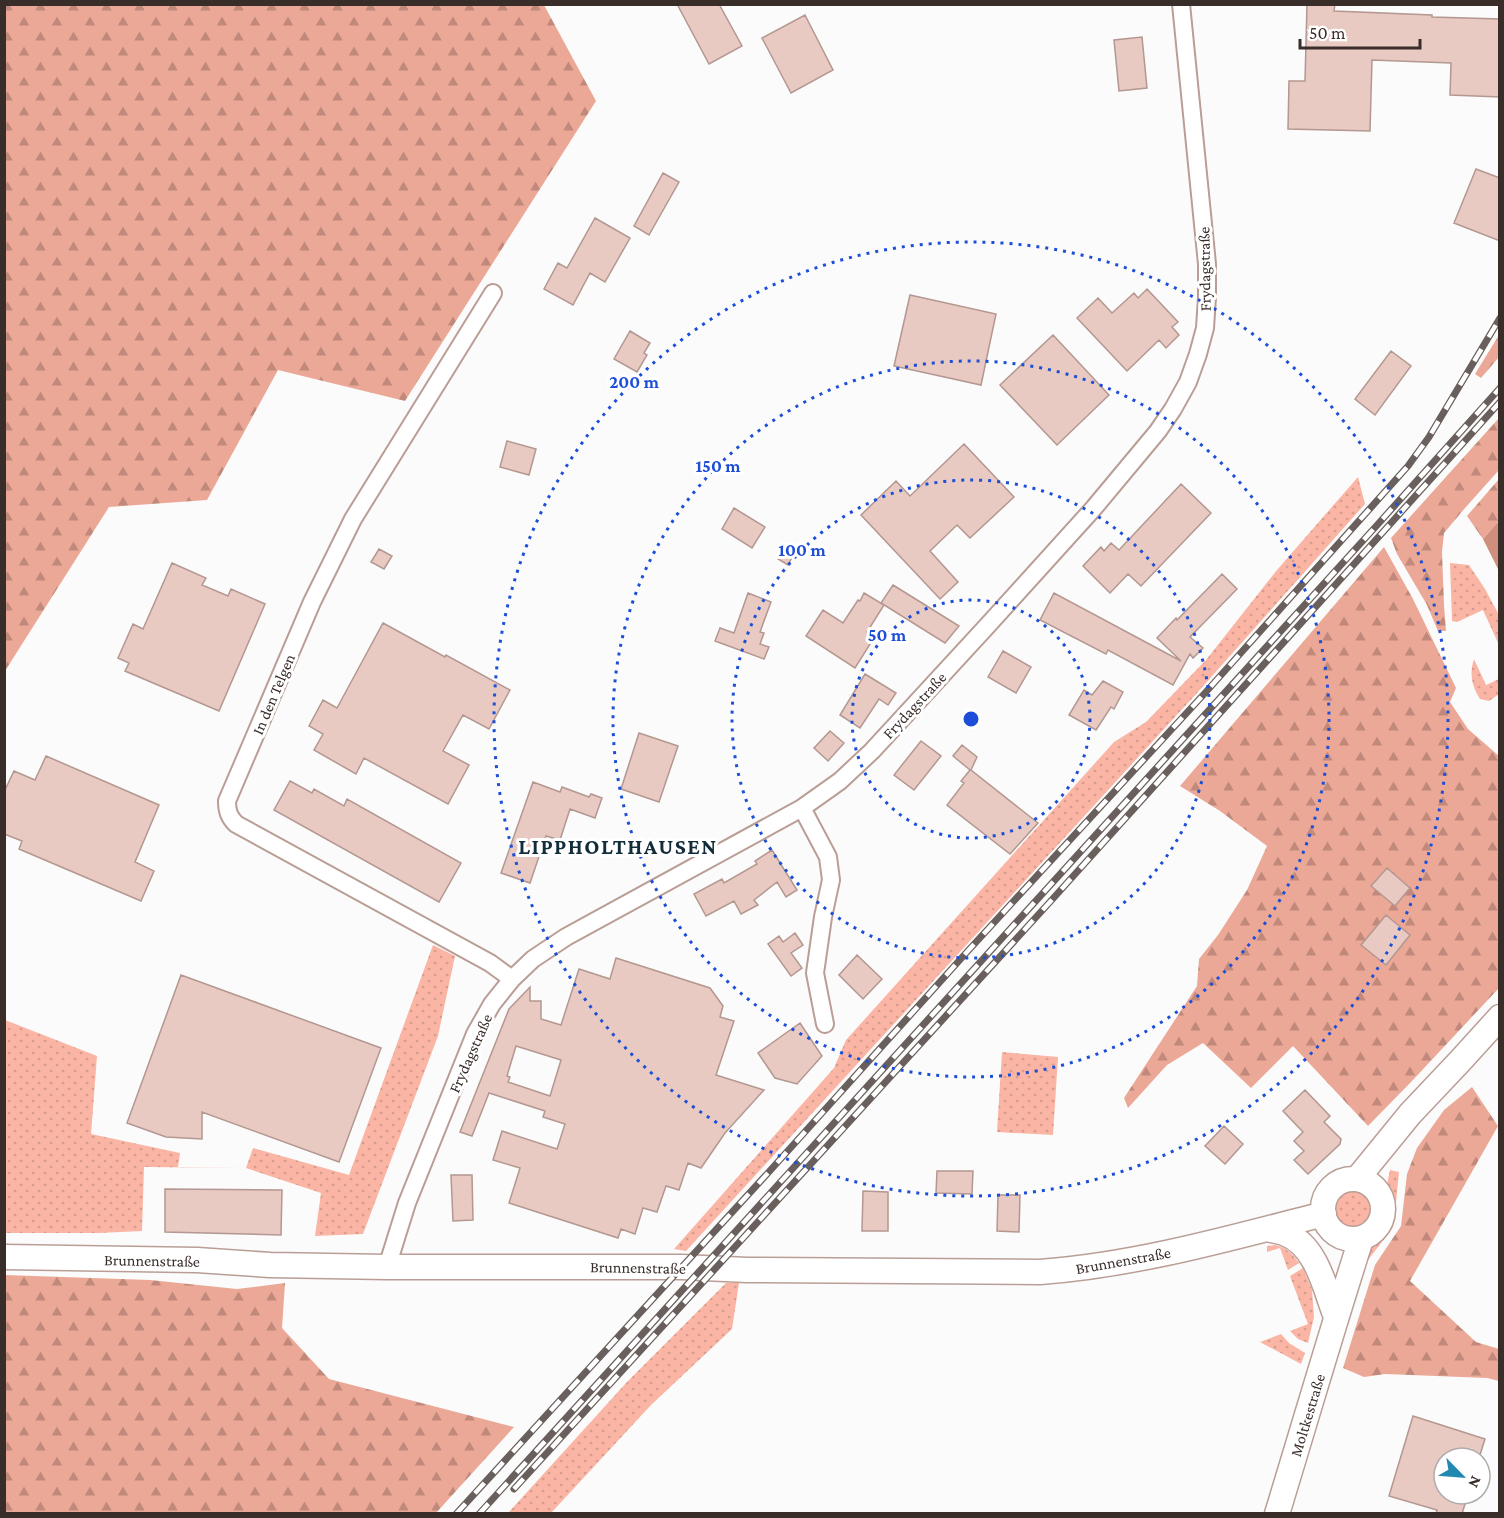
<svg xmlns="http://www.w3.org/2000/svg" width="1504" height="1518" viewBox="0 0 1504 1518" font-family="'Crimson Pro',serif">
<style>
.grass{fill:url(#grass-dots)}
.forest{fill:url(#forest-firs)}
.water{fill:#d08e7d}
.building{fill:#e8cac2;stroke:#b39790;stroke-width:1.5;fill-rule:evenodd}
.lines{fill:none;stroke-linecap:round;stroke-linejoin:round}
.street-casing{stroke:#ba9e96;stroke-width:20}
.secondary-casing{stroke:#ba9e96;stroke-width:27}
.street{stroke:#fff;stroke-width:16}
.secondary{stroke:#fff;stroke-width:24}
.rail-casing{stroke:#69605d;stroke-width:7}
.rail{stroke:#fff;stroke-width:4.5;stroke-dasharray:14;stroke-linecap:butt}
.ring{fill:none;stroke:#1d4ed8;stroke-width:3;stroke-dasharray:3 6}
.labels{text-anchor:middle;stroke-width:6;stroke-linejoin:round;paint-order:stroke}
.street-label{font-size:16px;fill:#392d2a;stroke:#fff}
.district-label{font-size:22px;font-weight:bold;letter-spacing:1.5px;fill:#122d39;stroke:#fff}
.centre{fill:#1d4ed8;stroke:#fff;stroke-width:3}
.ring-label{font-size:18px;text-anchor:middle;font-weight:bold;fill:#1d4ed8;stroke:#fff;stroke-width:6;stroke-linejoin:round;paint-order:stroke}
</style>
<defs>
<pattern id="grass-dots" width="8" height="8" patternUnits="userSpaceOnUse" patternTransform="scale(1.5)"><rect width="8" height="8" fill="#fab5a4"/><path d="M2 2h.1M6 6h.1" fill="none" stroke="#d79c8d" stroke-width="1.8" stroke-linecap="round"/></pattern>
<pattern id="forest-firs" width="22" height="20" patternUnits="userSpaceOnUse" patternTransform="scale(1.5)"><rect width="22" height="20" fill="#eca896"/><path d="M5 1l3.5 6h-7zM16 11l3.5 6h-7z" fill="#c0897b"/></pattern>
</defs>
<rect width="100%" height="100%" fill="#fbfbfb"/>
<path class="grass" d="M 1358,477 L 1365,504 L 1197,693 L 686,1251 L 674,1249 L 834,1068 L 846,1040 L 1114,742 L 1146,722 L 1206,660 L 1277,570 Z
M 1450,563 L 1469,565 L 1485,589 L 1499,615 L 1499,645 L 1483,610 L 1457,622 L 1452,621 Z
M 1474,659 L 1486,685 L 1499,679 L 1499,694 L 1489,701 L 1480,699 C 1472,686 1469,674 1474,659 Z
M 433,945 L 455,956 L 438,1036 L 363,1234 L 315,1236 L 321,1193 L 246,1168 L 144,1167 L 142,1231 L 99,1233 L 5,1233 L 5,1020 L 97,1056 L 91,1134 L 180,1153 L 178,1167 L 246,1168 L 253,1148 L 349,1175 Z
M 1002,1052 L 1058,1057 L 1053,1135 L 997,1132 Z
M 1390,1170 L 1399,1172 L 1394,1222 L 1392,1229 L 1368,1260 L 1360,1261 L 1366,1246 L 1380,1237 L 1390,1223 L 1393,1207 L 1387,1184 Z
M1331 1209a22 22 0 1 1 44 0a22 22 0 1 1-44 0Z
M 1275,1245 C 1287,1248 1292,1253 1299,1263 L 1288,1270 L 1280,1248 L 1267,1252 L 1267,1246 Z
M 1303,1268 L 1312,1290 L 1314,1317 L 1308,1343 L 1298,1339 L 1290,1331 L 1308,1324 L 1290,1276 Z
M 726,1283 L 739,1283 L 732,1329 L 651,1405 L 551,1513 L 508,1513 L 627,1382 Z
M 1281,1334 L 1289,1343 L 1305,1353 L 1301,1364 L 1260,1342 Z"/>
<path class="forest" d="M 5,4 L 544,5 L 596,101 L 405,401 L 278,370 L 207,500 L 109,507 L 5,671 Z
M 1499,335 L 1499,357 L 1481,378 L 1475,374 Z
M 1499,418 L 1499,470 L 1465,508 L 1444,533 L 1442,552 L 1444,605 L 1446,631 L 1438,631 L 1427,605 L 1397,554 L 1391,538 Z
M 1499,479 L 1499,521 L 1483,539 L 1467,516 Z
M 1384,547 L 1413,599 L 1456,688 L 1450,702 L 1468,729 L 1499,756 L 1499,988 L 1412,1081 L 1368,1126 L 1293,1046 L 1251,1088 L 1203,1043 L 1167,1065 L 1128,1108 L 1124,1098 L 1197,986 L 1199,959 L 1218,935 L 1247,890 L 1267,846 L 1220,811 L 1180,786 Z
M 1472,1087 L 1498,1126 L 1410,1281 L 1476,1342 L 1499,1349 L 1499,1381 L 1487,1378 L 1385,1374 L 1364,1377 L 1343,1368 L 1375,1265 L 1401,1226 L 1407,1174 L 1417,1148 L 1444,1110 Z
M 5,1275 L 150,1280 L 237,1289 L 285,1283 L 282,1328 L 329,1379 L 514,1427 L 436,1513 L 5,1513 Z"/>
<path class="water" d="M 1499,521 L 1499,571 L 1483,539 Z"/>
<path class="building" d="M 677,4 L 719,4 L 742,46 L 709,64 Z
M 1307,4 L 1335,4 L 1334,11 L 1432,15 L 1432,17 L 1500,19 L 1500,97 L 1450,95 L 1451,63 L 1372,60 L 1370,131 L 1288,129 L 1289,81 L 1305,81 Z
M 805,15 L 833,70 L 791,93 L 762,38 Z
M 1142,37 L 1147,88 L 1119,91 L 1114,40 Z
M 1476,169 L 1500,178 L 1500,241 L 1454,223 Z
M 663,173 L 679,182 L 649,235 L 634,226 Z
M 595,218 L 630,238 L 605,282 L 590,273 L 573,305 L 544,289 L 558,263 L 567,268 Z
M 1147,289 L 1178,322 L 1172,327 L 1179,335 L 1166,348 L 1159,340 L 1127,371 L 1077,318 L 1098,298 L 1112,313 L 1134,293 L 1138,298 Z
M 910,295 L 996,314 L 981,385 L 894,366 Z
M 630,331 L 650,343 L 644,353 L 647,355 L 637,372 L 614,359 Z
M 1053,335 L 1109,395 L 1057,445 L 1000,385 Z
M 1391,351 L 1411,366 L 1375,415 L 1355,399 Z
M 507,441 L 536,449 L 529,475 L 500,467 Z
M 964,444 L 1014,497 L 970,538 L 957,525 L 930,551 L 958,582 L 940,599 L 861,515 L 896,481 L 910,496 Z
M 1181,484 L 1211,513 L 1141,586 L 1128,574 L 1110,593 L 1083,566 L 1101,547 L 1104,551 L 1111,543 L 1119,550 Z
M 734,508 L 765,527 L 752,548 L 722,529 Z
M 785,546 L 795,552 L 788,565 L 778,559 Z
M 379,549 L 392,556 L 384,569 L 371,562 Z
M 172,563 L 206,578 L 202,585 L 228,596 L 231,589 L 265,604 L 219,711 L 125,671 L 129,663 L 118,658 L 133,624 L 143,629 Z
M 1222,574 L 1237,589 L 1190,637 L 1203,648 L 1193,658 L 1190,654 L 1173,685 L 1108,650 L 1106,654 L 1040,620 L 1054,593 L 1181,661 L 1157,638 L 1176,618 L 1177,620 Z
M 893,585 L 959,626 L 945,643 L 881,603 Z
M 748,593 L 771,602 L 760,632 L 764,633 L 760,644 L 769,647 L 764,659 L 715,641 L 720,628 L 734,633 Z
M 864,593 L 884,605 L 867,632 L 869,634 L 867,638 L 872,641 L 855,668 L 806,636 L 823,610 L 843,623 L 858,600 L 860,601 Z
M 383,623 L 445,657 L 446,655 L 510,690 L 489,729 L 463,715 L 443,751 L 469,765 L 448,804 L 364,758 L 356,774 L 314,750 L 323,734 L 309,726 L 323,700 L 337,708 Z
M 1003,651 L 1031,667 L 1016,693 L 988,677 Z
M 865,674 L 896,693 L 888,705 L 879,699 L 860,728 L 840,715 Z
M 1103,681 L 1123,692 L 1114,709 L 1111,707 L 1096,730 L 1069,715 L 1084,690 L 1092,695 Z
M 830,731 L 844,743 L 828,761 L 814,748 Z
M 639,733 L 678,746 L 659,802 L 621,789 Z
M 921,741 L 941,756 L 914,790 L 894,775 Z
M 962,745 L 977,757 L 971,770 L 1038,823 L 1010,854 L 947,805 L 964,783 L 961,781 L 970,770 L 953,756 Z
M 46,756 L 159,805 L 135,862 L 154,871 L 141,901 L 19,849 L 22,841 L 4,834 L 4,792 L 14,771 L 35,780 Z
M 290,781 L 312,793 L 314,789 L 344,806 L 347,799 L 461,863 L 439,902 L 274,810 Z
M 533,782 L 560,792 L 562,787 L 589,797 L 591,794 L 602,798 L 595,818 L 570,809 L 560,840 L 546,836 L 530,883 L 501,873 Z
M 772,850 L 797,890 L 786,897 L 777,882 L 754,900 L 758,905 L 741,914 L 734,901 L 706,916 L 694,894 L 722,879 L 724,883 L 757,864 L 755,861 Z
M 1387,868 L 1410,888 L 1395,906 L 1371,886 Z
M 1386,915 L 1410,935 L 1386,965 L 1361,945 Z
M 795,933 L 803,945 L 791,953 L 802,968 L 791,976 L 768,944 L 779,936 L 783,942 Z
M 857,955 L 882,979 L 863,999 L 839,975 Z
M 616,958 L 710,988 L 723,1006 L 720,1017 L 734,1021 L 716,1075 L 764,1090 L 725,1133 L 701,1168 L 688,1163 L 679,1190 L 666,1186 L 657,1212 L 643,1208 L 635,1234 L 621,1229 L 618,1238 L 509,1203 L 520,1168 L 493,1160 L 502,1131 L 557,1149 L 565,1124 L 543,1117 L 545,1111 L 489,1093 L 472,1136 L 460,1132 L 509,1009 L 530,987 L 530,1001 L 541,1001 L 541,1019 L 561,1025 L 579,969 L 610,979 ZM 516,1046 L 561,1060 L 550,1096 L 508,1082 L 510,1077 L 507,1076 Z
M 181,975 L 381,1048 L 339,1162 L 202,1112 L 202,1139 L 166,1137 L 127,1123 Z
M 800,1023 L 822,1056 L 797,1084 L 775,1078 L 758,1053 Z
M 1305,1090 L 1330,1116 L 1324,1122 L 1341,1139 L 1340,1144 L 1308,1174 L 1294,1160 L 1304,1151 L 1294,1141 L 1303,1132 L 1283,1111 Z
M 1224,1126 L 1243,1144 L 1225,1164 L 1205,1146 Z
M 937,1171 L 973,1171 L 972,1194 L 936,1193 Z
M 451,1175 L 472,1175 L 473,1220 L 453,1221 Z
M 165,1189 L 282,1190 L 281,1235 L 165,1232 Z
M 863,1191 L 888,1192 L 888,1231 L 862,1231 Z
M 998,1195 L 1020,1195 L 1019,1232 L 997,1231 Z
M 1413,1416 L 1485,1439 L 1479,1458 L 1444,1458 L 1444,1494 L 1468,1494 L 1462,1514 L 1436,1514 L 1437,1510 L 1389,1496 Z"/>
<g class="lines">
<g class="street-casing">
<path id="street" d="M 493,293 L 353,519 L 312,602 L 227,801 C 227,811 229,817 236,824 L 490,963 L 512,979
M 802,808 L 828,857 L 831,880 L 823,917 L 815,973 L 825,1024
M 387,1267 L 407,1203 L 475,1034 L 492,1004 L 512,979 L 533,959 L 566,937 L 802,808 L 840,781 L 872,751 L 988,625 L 1093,509 L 1158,431 L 1173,409 L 1188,382 L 1198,354 L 1205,328 L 1207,297 L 1207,264 L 1181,4"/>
</g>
<g class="secondary-casing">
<path id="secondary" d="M 1357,1179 L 1410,1114 L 1461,1060 L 1500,1017
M1323 1209a30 30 0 1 1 60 0a30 30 0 1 1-60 0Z
M 1268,1229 C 1273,1231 1280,1231 1286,1234 C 1317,1246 1325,1289 1336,1317
M 4,1257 L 197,1260 L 270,1265 L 387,1267 L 682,1267 L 747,1270 L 1040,1272 C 1136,1265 1231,1238 1324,1214
M 1277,1514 C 1305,1422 1332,1330 1361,1239"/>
</g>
<use href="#street" class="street"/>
<use href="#secondary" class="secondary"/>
<g class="rail-casing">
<path id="rail" d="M 514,1489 L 1049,903 L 1500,402
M 456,1514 L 767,1174 L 966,953 L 1205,693 L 1408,466 L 1429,437 L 1500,318
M 479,1514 L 1379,523 L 1500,388"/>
</g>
<use href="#rail" class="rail"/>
</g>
<g class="ring">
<circle cx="971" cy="719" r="119"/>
<circle cx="971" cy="719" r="239"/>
<circle cx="971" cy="719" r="358"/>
<circle cx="971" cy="719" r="477"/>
</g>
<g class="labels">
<g class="street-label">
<text transform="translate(1204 269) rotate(-91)" y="6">Frydagstraße</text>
<text transform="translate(273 694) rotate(-67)" y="6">In den Telgen</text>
<text transform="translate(914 705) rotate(-47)" y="6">Frydagstraße</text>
<text transform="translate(470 1053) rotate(-66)" y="6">Frydagstraße</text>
<text transform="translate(152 1260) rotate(1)" y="6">Brunnenstraße</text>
<text transform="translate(1123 1260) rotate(-10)" y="6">Brunnenstraße</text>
<text transform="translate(638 1267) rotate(1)" y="6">Brunnenstraße</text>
<text transform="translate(1307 1415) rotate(-73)" y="6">Moltkestraße</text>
</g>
<g class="district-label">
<text x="618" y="854">LIPPHOLTHAUSEN</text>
</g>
</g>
<circle cx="971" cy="719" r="9" class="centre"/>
<g class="ring-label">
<text x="634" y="388">200 m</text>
<text x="718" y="472">150 m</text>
<text x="802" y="556">100 m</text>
<text x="887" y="641">50 m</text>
</g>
<rect width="1504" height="1518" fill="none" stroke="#392d2a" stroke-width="12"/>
<g transform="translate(1462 1476) rotate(115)"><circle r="28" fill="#ffffff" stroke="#b0abaa" stroke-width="1.5"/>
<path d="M0-4.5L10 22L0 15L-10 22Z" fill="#2189b1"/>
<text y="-9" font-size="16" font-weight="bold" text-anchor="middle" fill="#392d2a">N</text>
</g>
<path d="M1300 39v9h120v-9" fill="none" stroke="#392d2a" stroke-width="3"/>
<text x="1309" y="39" font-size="18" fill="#392d2a" stroke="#ffffff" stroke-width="4.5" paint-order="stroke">50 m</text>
</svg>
